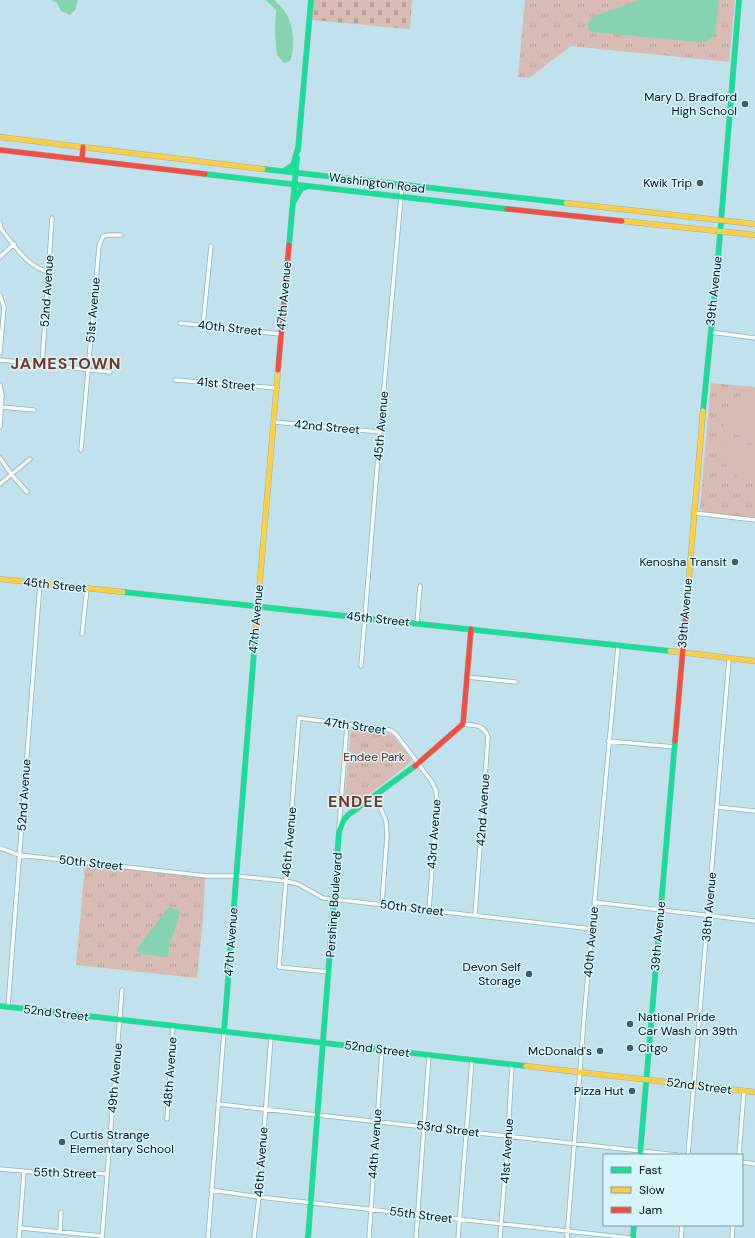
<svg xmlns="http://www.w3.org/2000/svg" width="755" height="1238" viewBox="0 0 755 1238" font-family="'DM Sans',sans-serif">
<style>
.grass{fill:url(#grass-tufts)}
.cemetery{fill:url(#cemetery-stones)}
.pitch{fill:#d8bbb3}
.water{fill:#85d3af}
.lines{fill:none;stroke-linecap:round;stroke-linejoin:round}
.street-casing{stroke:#93b1b9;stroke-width:5}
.fast-casing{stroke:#93b1b9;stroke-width:6}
.slow-casing{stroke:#93b1b9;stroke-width:6}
.jam-casing{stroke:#93b1b9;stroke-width:6}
.street{stroke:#f6fbfc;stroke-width:3.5}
.fast{stroke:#16e098;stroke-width:5}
.slow{stroke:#ffcf43;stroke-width:5}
.jam{stroke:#f24e42;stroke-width:5}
.poi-dot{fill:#445b62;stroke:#d7f4fd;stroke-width:1.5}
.labels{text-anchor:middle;stroke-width:3;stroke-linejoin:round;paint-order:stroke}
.poi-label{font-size:12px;fill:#001218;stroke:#d7f4fd;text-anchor:end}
.street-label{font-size:12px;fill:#001218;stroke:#d7f4fd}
.park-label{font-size:12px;fill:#742003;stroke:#d7f4fd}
.district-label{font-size:16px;font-weight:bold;letter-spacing:1px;fill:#7a3622;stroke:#d7f4fd}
</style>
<defs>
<pattern id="grass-tufts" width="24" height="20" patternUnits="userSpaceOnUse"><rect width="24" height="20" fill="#d8bbb3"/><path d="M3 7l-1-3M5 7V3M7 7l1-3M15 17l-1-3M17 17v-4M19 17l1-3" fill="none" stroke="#b8a099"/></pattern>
<pattern id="cemetery-stones" width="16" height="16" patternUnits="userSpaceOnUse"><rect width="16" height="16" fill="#d8bbb3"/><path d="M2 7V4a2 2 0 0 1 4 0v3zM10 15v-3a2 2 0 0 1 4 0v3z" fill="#b8a099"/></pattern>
</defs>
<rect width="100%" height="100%" fill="#c1e2ec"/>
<path class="grass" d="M 525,0 L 735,0 L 729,62 L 571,46 L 529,78 L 518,77 Z
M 711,383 L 755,387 L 755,518 L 704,512 L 700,508 Z
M 351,728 L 387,733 L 393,736 L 410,757 L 411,762 L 353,807 L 349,808 L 346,807 L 344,802 Z
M 85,865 L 205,878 L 203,919 L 197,978 L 76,965 Z"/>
<path class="cemetery" d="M 313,0 L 412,0 L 410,29 L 312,20 Z"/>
<path class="pitch" d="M 751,402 L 755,402 L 755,436 L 754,437 L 723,432 C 725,415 734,406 751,402 Z
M 722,443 L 753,445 L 755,447 L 751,480 C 729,477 721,464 722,443 Z"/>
<path class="water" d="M 51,0 L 78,0 L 75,10 L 70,15 L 61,11 L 57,3 Z
M 266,0 L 275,0 C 277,4 281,6 283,9 C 294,23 296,46 290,61 L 284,63 L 277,55 L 276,43 L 275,32 L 276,10 Z
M 640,0 L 719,0 L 715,35 L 706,42 L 699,42 L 592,32 L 589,30 L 588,24 L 592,17 Z
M 168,908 L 176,909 L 180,912 L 169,948 L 168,957 L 140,954 L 136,950 Z"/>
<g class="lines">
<g class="street-casing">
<path id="street" d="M 0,223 L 1,229 C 14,245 28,268 49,272
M 0,257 L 14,244
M 0,295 L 4,307 L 0,353
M 180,323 L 280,334
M 203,325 L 211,246
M 710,332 L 755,338
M 0,360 L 110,372
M 42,365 L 52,218
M 175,380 L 277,388
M 0,385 L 2,395 L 0,427
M 2,407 L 34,410
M 274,422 L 380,432
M 81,450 L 99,246 L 103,236 L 110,235 L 121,235
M 0,458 L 12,475 L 27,492
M 0,484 L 30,459
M 694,513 L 755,520
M 417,623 L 420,586
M 82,634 L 87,588
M 361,666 L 380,432 L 402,186
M 467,677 L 516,682
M 463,724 C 475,726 484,724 488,737 L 475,915
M 608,741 L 675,747
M 372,798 L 380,807 L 386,821 L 387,835 L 382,904
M 717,807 L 755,811
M 339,828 L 347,725
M 0,848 L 19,855 L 207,876 L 235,876 L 286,881 L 298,884 L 323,898 L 592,929
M 594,902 L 755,921
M 329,972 L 279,967 L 299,718 L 390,730 L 396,734 L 432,782 L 436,791 L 437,802 L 429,910
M 8,1007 L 40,583
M 218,1104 L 677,1155
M 167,1119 L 173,1026
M 688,1155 L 729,659
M 739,1155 L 744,1091
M 742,1162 L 755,1164
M 0,1169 L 57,1174 L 83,1172 L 107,1174
M 211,1190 L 259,1197 L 631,1238
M 20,1228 L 102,1236
M 60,1232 L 61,1212
M 19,1238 L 24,1172
M 102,1238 L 122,990
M 208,1238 L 224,1032
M 254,1238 L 259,1197 L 271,1037
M 369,1238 L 382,1050
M 416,1238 L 429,1055
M 458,1238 L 472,1060
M 500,1238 L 508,1136 L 512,1065
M 567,1238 L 585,1006 L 618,646
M 681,1238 L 682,1225
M 732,1238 L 733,1225"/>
</g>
<g class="fast-casing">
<path id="fast" d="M 298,150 L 311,0
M 263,169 L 566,203
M 284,171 L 293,165 L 298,148
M 205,174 L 507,209
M 293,203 L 301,189 L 308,186
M 289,245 L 297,158
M 703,411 L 717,271 L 739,0
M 123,592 L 670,651
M 0,1006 L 526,1066
M 224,1032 L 256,627
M 640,1155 L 675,741
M 308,1238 L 339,832 L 343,821 L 348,815 L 415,766
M 633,1238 L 634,1225"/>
</g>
<g class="slow-casing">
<path id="slow" d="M 0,137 L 263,169
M 566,203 L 755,224
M 622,221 L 755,235
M 0,579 L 123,592
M 686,613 L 703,411
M 256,627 L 278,370
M 670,651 L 755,661
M 526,1066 L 755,1092"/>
</g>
<g class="jam-casing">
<path id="jam" d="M 0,150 L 205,174
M 82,159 L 83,147
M 507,209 L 622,221
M 278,370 L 289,245
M 675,741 L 686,613
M 415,766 L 463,724 L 471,629"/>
</g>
<use href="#street" class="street"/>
<use href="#fast" class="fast"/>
<use href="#slow" class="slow"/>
<use href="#jam" class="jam"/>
</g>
<g class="poi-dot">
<circle cx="745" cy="104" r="4"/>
<circle cx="700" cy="183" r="4"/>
<circle cx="735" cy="562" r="4"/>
<circle cx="529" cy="974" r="4"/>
<circle cx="630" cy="1024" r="4"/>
<circle cx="630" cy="1048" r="4"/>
<circle cx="600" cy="1051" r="4"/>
<circle cx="632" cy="1091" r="4"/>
<circle cx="62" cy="1142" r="4"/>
</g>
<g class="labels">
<g class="poi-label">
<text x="737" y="101">Mary D. Bradford<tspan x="737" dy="14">High School</tspan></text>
<text x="692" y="187">Kwik Trip</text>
<text x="727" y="566">Kenosha Transit</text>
<text x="521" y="971">Devon Self<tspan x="521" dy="14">Storage</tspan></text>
<text x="638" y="1021" text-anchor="start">National Pride<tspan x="638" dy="14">Car Wash on 39th</tspan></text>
<text x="638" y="1052" text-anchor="start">Citgo</text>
<text x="592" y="1055">McDonald's</text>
<text x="624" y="1095">Pizza Hut</text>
<text x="70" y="1139" text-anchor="start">Curtis Strange<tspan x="70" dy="14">Elementary School</tspan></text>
</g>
<g class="street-label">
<text transform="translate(377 183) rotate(7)" y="4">Washington Road</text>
<text transform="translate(47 291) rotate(-86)" y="4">52nd Avenue</text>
<text transform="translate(714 291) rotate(-84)" y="4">39th Avenue</text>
<text transform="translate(284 296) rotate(-85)" y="4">47th Avenue</text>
<text transform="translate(93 310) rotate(-85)" y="4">51st Avenue</text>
<text transform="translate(230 328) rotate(6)" y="4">40th Street</text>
<text transform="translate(226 384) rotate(5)" y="4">41st Street</text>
<text transform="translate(381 426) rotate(-85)" y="4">45th Avenue</text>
<text transform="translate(327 427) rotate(5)" y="4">42nd Street</text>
<text transform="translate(55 585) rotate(6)" y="4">45th Street</text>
<text transform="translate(685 613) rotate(-85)" y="4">39th Avenue</text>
<text transform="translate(256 619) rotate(-85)" y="4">47th Avenue</text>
<text transform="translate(378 619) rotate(6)" y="4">45th Street</text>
<text transform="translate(355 726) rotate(8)" y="4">47th Street</text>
<text transform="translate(24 795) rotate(-86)" y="4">52nd Avenue</text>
<text transform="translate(483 810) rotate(-86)" y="4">42nd Avenue</text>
<text transform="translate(434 834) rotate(-86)" y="4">43rd Avenue</text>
<text transform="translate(289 842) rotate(-85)" y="4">46th Avenue</text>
<text transform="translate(91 863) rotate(6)" y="4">50th Street</text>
<text transform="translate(334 905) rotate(-86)" y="4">Pershing Boulevard</text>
<text transform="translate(709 907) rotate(-85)" y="4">38th Avenue</text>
<text transform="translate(412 908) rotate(7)" y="4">50th Street</text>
<text transform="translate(658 936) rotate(-85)" y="4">39th Avenue</text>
<text transform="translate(231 942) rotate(-86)" y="4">47th Avenue</text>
<text transform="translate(591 942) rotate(-85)" y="4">40th Avenue</text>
<text transform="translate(56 1013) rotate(7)" y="4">52nd Street</text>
<text transform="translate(377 1049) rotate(7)" y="4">52nd Street</text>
<text transform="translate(170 1072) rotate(-86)" y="4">48th Avenue</text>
<text transform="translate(115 1078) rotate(-85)" y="4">49th Avenue</text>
<text transform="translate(699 1086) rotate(7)" y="4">52nd Street</text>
<text transform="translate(448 1129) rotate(7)" y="4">53rd Street</text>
<text transform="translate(375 1144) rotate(-86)" y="4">44th Avenue</text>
<text transform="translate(507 1151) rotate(-86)" y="4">41st Avenue</text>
<text transform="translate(261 1162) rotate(-86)" y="4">46th Avenue</text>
<text transform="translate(65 1173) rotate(2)" y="4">55th Street</text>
<text transform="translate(421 1215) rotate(7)" y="4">55th Street</text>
</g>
<g class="park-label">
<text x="374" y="761">Endee Park</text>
</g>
<g class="district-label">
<text x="66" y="369">JAMESTOWN</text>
<text x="356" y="807">ENDEE</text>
</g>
</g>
<rect x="603" y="1154" width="140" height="72" fill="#d7f4fd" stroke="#819aa1"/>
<rect x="611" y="1167" width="20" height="6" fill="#16e098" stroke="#819aa1"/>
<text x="639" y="1174" font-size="12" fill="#001218">Fast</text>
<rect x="611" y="1187" width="20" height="6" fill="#ffcf43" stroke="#819aa1"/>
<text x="639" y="1194" font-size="12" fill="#001218">Slow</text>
<rect x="611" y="1207" width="20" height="6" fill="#f24e42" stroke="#819aa1"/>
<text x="639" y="1214" font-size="12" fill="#001218">Jam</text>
</svg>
